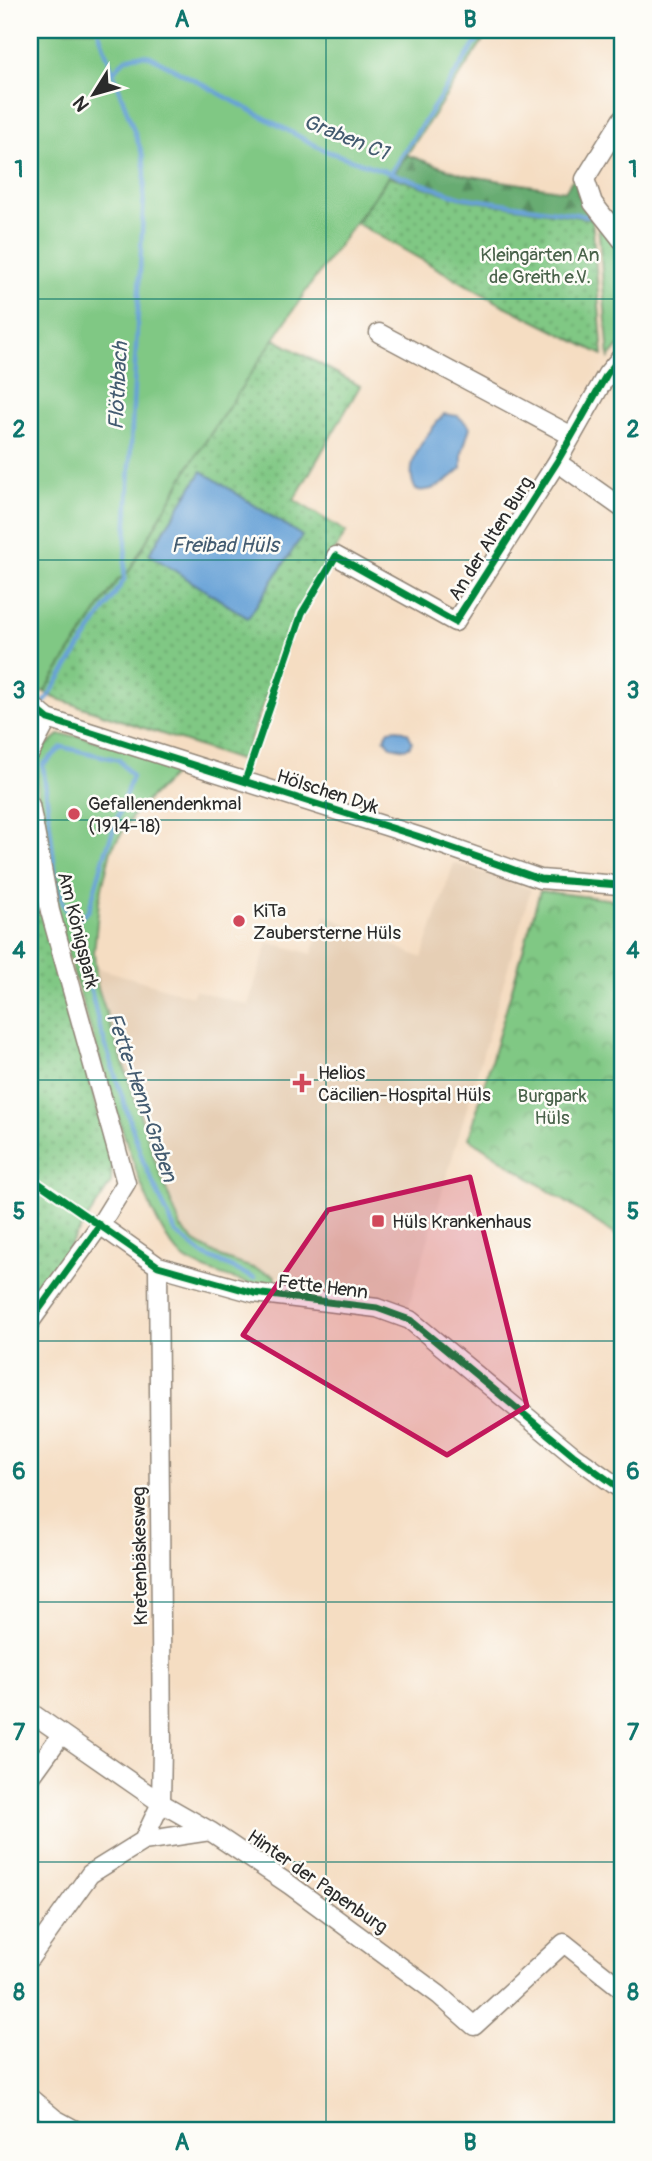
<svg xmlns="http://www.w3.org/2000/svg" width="652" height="2161" viewBox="0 0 652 2161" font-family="Pangolin,sans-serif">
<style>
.built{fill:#e6cfb5}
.grass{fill:#80c884;stroke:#567a58;stroke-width:2}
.forest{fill:url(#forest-firs);stroke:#4a6c4e;stroke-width:2}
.park{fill:url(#park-crowns);stroke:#567a58;stroke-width:2}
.garden{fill:url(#garden-dots);stroke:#567a58;stroke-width:2}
.water{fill:#68a2d7;stroke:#4a6681;stroke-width:2}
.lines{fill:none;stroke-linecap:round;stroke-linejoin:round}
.stream{stroke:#68a2d7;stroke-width:4.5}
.minor-casing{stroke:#908476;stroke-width:21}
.minor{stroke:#fff;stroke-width:18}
.cycleway-casing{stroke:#fdfcf7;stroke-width:11}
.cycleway{stroke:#00873e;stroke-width:7}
.marked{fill:#c2185b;fill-opacity:0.2;stroke:#c2185b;stroke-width:5;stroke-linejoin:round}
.grid{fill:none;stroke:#0f766e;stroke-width:2;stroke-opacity:0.55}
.poi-dot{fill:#d1495b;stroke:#fdfcf7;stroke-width:2.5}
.labels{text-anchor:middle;stroke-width:5;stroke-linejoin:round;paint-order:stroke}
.park-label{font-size:19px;fill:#49624a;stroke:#fdfcf7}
.street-label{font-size:19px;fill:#2b2b2b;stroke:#fdfcf7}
.poi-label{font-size:19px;fill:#2b2b2b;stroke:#fdfcf7;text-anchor:start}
.water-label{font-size:21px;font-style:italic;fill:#435b70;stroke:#fdfcf7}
.neatline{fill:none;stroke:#0f766e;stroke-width:2.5}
.grid-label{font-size:23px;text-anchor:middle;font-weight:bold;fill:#0f766e}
</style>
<defs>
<pattern id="forest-firs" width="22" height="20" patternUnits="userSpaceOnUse" patternTransform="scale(1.75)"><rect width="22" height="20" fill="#68ac72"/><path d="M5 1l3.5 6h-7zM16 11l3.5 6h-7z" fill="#568c5e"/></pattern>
<pattern id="park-crowns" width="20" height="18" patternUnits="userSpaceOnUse" patternTransform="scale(1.75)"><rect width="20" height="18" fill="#80c884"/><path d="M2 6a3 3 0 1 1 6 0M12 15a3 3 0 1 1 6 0" fill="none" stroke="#69a36c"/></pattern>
<pattern id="garden-dots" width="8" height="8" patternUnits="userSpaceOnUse" patternTransform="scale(1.75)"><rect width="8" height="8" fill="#80c884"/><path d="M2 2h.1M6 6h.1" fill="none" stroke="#69a36c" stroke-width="1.8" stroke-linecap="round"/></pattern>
</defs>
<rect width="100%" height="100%" fill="#fdfcf7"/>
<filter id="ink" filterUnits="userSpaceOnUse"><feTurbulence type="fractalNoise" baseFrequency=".0143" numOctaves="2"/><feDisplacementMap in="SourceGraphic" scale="14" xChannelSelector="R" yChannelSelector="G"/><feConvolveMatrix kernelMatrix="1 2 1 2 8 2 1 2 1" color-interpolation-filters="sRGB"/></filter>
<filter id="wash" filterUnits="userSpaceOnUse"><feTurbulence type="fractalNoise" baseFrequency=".00686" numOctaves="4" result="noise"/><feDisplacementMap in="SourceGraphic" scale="28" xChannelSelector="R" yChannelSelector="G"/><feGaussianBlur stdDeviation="1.57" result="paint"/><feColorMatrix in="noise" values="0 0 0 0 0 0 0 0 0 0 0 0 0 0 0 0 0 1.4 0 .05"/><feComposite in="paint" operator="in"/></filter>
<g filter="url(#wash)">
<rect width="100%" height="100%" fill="#f5ddc2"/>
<path class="built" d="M 454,863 L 531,889 L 408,1309 L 394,1301 L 380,1301 L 274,1275 L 223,1258 L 194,1242 L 181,1228 L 155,1160 L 97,985 L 95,967 L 192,996 L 195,990 L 248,1005 L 268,942 L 312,954 L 325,915 L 422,958 Z"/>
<path class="grass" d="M 30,30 L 490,30 L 396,171 L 393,170 L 306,291 L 192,462 L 128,573 L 118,580 L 44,692 L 34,691 L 30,686 Z
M 598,222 L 622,253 L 622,343 L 609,358 Z
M 59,735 L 80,736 L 182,767 L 135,812 L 111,850 L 99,901 L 94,953 L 97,985 L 155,1160 L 181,1228 L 195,1242 L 223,1258 L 274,1275 L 280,1292 C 256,1285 196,1271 180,1255 C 150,1226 123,1132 110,1090 C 79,990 30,857 38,753 Z"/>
<path class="forest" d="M 407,155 L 465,175 L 565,191 L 576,174 L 578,194 L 590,212 L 592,219 L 462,199 L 389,176 L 393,170 L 396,171 Z"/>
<path class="park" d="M 540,891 L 615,900 L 622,896 L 622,1239 L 469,1138 Z"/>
<path class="garden" d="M 389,176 L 462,199 L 592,219 L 603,355 L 501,304 L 356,223 Z
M 274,339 L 360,386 L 294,500 L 346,532 L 298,611 L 242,761 L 55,698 L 44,692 L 118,580 L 128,573 L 192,462 Z
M 30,854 L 37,891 L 112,1163 L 111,1183 L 30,1305 Z"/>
<path class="water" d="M 444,414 L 458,416 L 470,427 L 462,453 L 462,468 C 448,480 436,493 416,490 C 401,464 427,434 444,414 Z
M 202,471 L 302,536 L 248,618 L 149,554 Z
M 398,729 L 408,733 L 412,741 L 410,746 L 405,749 L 391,746 L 384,738 L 389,730 Z"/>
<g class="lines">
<path class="stream" d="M 113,73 C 123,58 132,53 150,56 L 326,151 L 461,197 L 588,216
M 391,172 L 484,30
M 42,706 L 124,580 L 145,173 L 143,156 L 98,30
M 30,725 L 37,714
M 75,922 L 89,910 L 104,857 L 132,776 L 119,760 L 62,747 L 43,765 L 56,879 L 64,906 L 75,922 L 99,1025 L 143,1161 L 176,1233 L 202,1254 L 254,1278"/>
</g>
</g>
<g filter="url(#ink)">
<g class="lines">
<g class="minor-casing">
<path id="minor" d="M 622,119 L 585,179 L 593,203 L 622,240
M 379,333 L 572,436
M 557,462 L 622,508
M 336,556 L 455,622 L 557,462 L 607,374 L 622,356
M 30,704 L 48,719 L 417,836 L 540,879 L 619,885 L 622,882
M 30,753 L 48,719
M 30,805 L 50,911 L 126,1183 L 100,1225 L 30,1322
M 100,1225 L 158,1266 L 254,1293 L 377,1308 L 410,1320 L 573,1455 L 622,1490
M 30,1712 L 161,1803 L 210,1831 L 290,1885 L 439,1995 L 474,2026 L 564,1943 L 622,1989
M 30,1778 L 61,1735
M 143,1841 L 161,1803 L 162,1746 L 158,1266
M 30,1958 L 90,1874 L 143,1841 L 210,1831
M 30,2098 L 55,2119 L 77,2131"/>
</g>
<use href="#minor" class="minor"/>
<g class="cycleway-casing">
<path id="cycleway" d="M 30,704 L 48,719 L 417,836 L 540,879 L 619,885 L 622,882
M 245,781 L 302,613 L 336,556 L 455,622 L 557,462 L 607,374 L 622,356
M 30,1177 L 158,1266 L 254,1293 L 377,1308 L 410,1320 L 573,1455 L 622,1490
M 30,1322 L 100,1225"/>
</g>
<use href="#cycleway" class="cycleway"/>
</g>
</g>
<path class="marked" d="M 470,1177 L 527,1406 L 447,1455 L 243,1335 L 328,1210 Z"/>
<path class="grid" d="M 326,30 L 326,2131M 30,299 L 622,299M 30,560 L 622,560M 30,820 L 622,820M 30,1080 L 622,1080M 30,1341 L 622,1341M 30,1602 L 622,1602M 30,1862 L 622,1862"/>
<g class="poi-dot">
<circle cx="74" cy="814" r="7"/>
<circle cx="239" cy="921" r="7"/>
<path d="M298.5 1072.5h7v7h7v7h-7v7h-7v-7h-7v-7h7z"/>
<rect x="371" y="1214" width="14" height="14" rx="3.5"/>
</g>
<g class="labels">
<g class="park-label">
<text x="540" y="261">Kleingärten An<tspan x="540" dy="22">de Greith e.V.</tspan></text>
<text x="552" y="1102">Burgpark<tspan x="552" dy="22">Hüls</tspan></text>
</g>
<g class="street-label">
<text transform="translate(490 538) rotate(-58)" y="7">An der Alten Burg</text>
<text transform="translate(328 791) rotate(18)" y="7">Hölschen Dyk</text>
<text transform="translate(79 930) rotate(76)" y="7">Am Königspark</text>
<text transform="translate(323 1286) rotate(7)" y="7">Fette Henn</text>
<text transform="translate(139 1556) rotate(-91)" y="7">Kretenbäskesweg</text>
<text transform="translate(318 1881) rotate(35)" y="7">Hinter der Papenburg</text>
</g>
<g class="poi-label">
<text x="88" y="810">Gefallenendenkmal<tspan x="88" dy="22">(1914-18)</tspan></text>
<text x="253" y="917">KiTa<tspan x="253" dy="22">Zaubersterne Hüls</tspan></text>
<text x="318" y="1079">Helios<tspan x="318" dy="22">Cäcilien-Hospital Hüls</tspan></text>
<text x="392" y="1228">Hüls Krankenhaus</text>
</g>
<g class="water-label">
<text transform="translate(346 137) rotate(22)" y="7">Graben C1</text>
<text transform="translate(118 386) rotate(-87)" y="7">Flöthbach</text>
<text x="225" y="552">Freibad Hüls</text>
<text transform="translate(142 1097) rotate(71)" y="7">Fette-Henn-Graben</text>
</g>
</g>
<rect width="652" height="2161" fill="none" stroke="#fdfcf7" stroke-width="77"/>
<g transform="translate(94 94) rotate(233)" stroke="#fdfcf7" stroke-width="5" paint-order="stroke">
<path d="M0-5L12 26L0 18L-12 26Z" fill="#2b2b2b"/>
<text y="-10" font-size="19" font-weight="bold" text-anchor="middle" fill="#2b2b2b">N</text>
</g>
<rect x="38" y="38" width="576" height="2084" class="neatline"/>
<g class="grid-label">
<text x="182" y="27">A</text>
<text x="470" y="27">B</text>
<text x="19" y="177">1</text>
<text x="633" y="177">1</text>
<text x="19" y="437">2</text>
<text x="633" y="437">2</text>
<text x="19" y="698">3</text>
<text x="633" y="698">3</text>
<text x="19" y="958">4</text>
<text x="633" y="958">4</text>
<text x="19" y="1219">5</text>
<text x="633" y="1219">5</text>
<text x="19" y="1479">6</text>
<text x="633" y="1479">6</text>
<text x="19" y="1740">7</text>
<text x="633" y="1740">7</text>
<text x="19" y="2000">8</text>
<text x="633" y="2000">8</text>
<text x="182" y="2150">A</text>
<text x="470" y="2150">B</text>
</g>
</svg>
